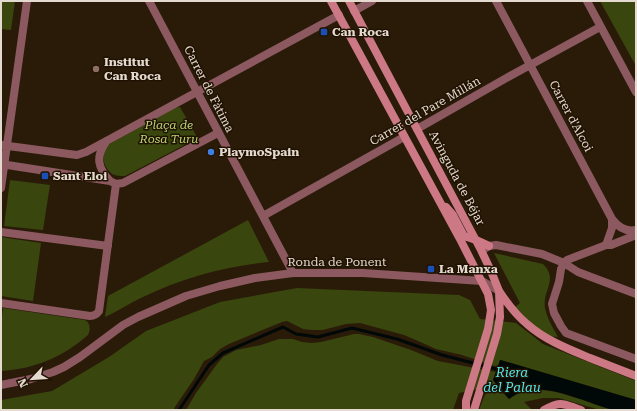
<svg xmlns="http://www.w3.org/2000/svg" width="637" height="411" viewBox="0 0 637 411" font-family="'Roboto Serif',serif">
<style>
.green{fill:#39460e}
.water{fill:#010808}
.lines{fill:none;stroke-linecap:round;stroke-linejoin:round}
.stream{stroke:#010808;stroke-width:3}
.street{stroke:#8d5960;stroke-width:8}
.secondary{stroke:#cc7985;stroke-width:8}
.transit-dot{fill:#1a4fb4;stroke:#201202;stroke-width:1.5}
.education-dot{fill:#8d6e63;stroke:#201202;stroke-width:1.5}
.shop-dot{fill:#3f7fe0;stroke:#201202;stroke-width:1.5}
.labels{text-anchor:middle;stroke-width:3;stroke-linejoin:round;paint-order:stroke}
.poi-label{font-size:12px;font-weight:bold;fill:#e5dacf;stroke:#201202;text-anchor:start}
.street-label{font-size:12px;fill:#e5dacf;stroke:#201202}
.park-label{font-size:12px;font-style:italic;fill:#bbd476;stroke:#201202}
.water-label{font-size:13px;font-style:italic;fill:#52e6ea;stroke:#201202}
</style>
<rect width="100%" height="100%" fill="#2a1b09"/>
<path class="green" d="M 1,1 L 15,1 L 11,30 L 1,29 Z
M 600,1 L 636,1 L 636,66 Z
M 180,107 L 197,137 L 192,141 L 125,176 C 121,176 116,176 112,174 C 111,173 109,171 108,170 C 101,161 102,150 111,143 L 175,108 Z
M 10,180 L 50,185 L 43,230 L 4,226 Z
M 248,220 L 269,262 C 226,266 182,278 143,297 C 130,303 118,311 105,317 L 108,296 Z
M 1,237 L 41,243 L 33,301 L 1,296 Z
M 494,253 L 543,264 C 559,280 542,290 545,308 C 547,318 553,328 558,337 L 547,336 L 531,324 L 515,307 L 520,303 Z
M 297,288 L 459,295 L 470,300 L 480,319 L 516,323 L 543,344 L 636,381 L 636,400 L 501,360 L 498,367 L 462,355 L 436,349 L 418,341 L 404,335 L 360,323 L 346,324 L 323,330 L 312,330 L 303,329 L 287,321 L 282,322 L 229,344 L 220,349 L 212,357 L 204,361 L 194,379 L 181,398 L 173,410 L 1,410 L 1,400 L 52,391 L 109,357 L 146,331 L 220,302 Z
M 3,308 L 85,320 C 90,323 91,329 88,335 C 63,357 34,369 1,371 L 1,324 Z
M 354,334 L 359,334 L 373,337 L 411,350 L 438,361 L 496,372 L 493,380 L 497,385 L 459,393 L 453,410 L 186,410 L 196,393 L 217,364 L 223,357 L 236,350 L 261,345 L 279,339 L 293,339 L 302,342 L 312,343 L 321,342 Z
M 489,389 L 504,394 L 509,399 C 530,382 557,392 580,399 C 592,403 604,406 615,410 L 600,410 L 559,398 L 543,398 L 524,402 L 532,410 L 479,410 L 484,397 Z"/>
<path class="water" d="M 500,360 L 636,400 L 636,410 C 629,410 621,411 614,410 C 582,403 540,375 509,399 L 493,380 Z"/>
<g class="lines">
<path class="stream" d="M 179,410 L 209,365 L 223,353 L 283,327 L 296,334 L 318,337 L 352,328 L 397,339 L 442,355 L 500,370"/>
<path class="street" d="M 149,1 L 293,273
M 496,1 L 612,219 L 612,228 L 606,245
M 587,1 L 636,92
M 354,11 L 372,1
M 417,129 L 510,76 L 600,27
M 106,142 C 95,157 98,168 110,181
M 1,145 L 69,154 L 77,155 L 86,152 L 339,15
M 1,164 L 110,181 L 116,184
M 116,184 L 123,183 L 218,133
M 1,188 L 27,1
M 263,216 L 404,137
M 612,219 C 618,227 626,232 636,230
M 1,232 L 108,246
M 636,235 L 611,245 L 606,245 L 567,260 L 564,263 L 561,269 L 559,282 L 552,304 L 554,313 L 561,326 L 566,333 L 636,359
M 484,249 L 489,246 L 496,245 L 542,254 L 564,263 L 578,272 L 636,294
M 1,303 L 90,316 C 95,316 97,314 99,311 L 116,184
M 1,385 L 31,379 L 53,372 L 64,367 L 80,357 L 123,325 L 138,317 L 186,296 L 220,286 L 255,278 L 293,273 L 363,273 L 482,281 L 499,291"/>
<path class="secondary" d="M 331,1 L 460,239 L 488,294 L 491,310 L 488,329 L 466,401 L 466,410
M 349,1 L 481,250 L 491,271 L 499,291 L 500,317 L 497,334 L 474,410
M 446,207 L 453,215 L 464,236 L 476,240 L 489,246
M 499,291 C 507,303 516,315 527,324 C 545,340 568,349 590,358 C 605,364 621,370 636,376
M 544,410 C 562,400 563,404 581,410"/>
</g>
<g class="transit-dot">
<rect x="320" y="28" width="8" height="8" rx="2"/>
<rect x="41" y="172" width="8" height="8" rx="2"/>
<rect x="427" y="265" width="8" height="8" rx="2"/>
</g>
<circle class="education-dot" cx="96" cy="69" r="4"/>
<circle class="shop-dot" cx="211" cy="152" r="4"/>
<g class="labels">
<g class="poi-label">
<text x="332" y="36">Can Roca</text>
<text x="104" y="66">Institut<tspan x="104" dy="14">Can Roca</tspan></text>
<text x="219" y="156">PlaymoSpain</text>
<text x="53" y="180">Sant Eloi</text>
<text x="439" y="273">La Manxa</text>
</g>
<g class="street-label">
<text transform="translate(209 89) rotate(63)" y="4">Carrer de Fàtima</text>
<text transform="translate(425 111) rotate(-30)" y="4">Carrer del Pare Millán</text>
<text transform="translate(571 116) rotate(62)" y="4">Carrer d'Alcoi</text>
<text transform="translate(457 178) rotate(62)" y="4">Avinguda de Béjar</text>
<text x="337" y="266">Ronda de Ponent</text>
</g>
<g class="park-label">
<text x="169" y="129">Plaça de<tspan x="169" dy="14">Rosa Turu</tspan></text>
</g>
<g class="water-label">
<text x="512" y="377">Riera<tspan x="512" dy="15">del Palau</tspan></text>
</g>
</g>
<rect width="637" height="411" fill="none" stroke="#e5dacf" stroke-width="4"/>
<g transform="translate(32 379) rotate(245)" stroke="#201202" stroke-width="3" paint-order="stroke">
<path d="M0-3L7 15L0 10L-7 15Z" fill="#e5dacf"/>
<text y="-6" font-size="11" font-weight="bold" text-anchor="middle" fill="#e5dacf">N</text>
</g>
</svg>
